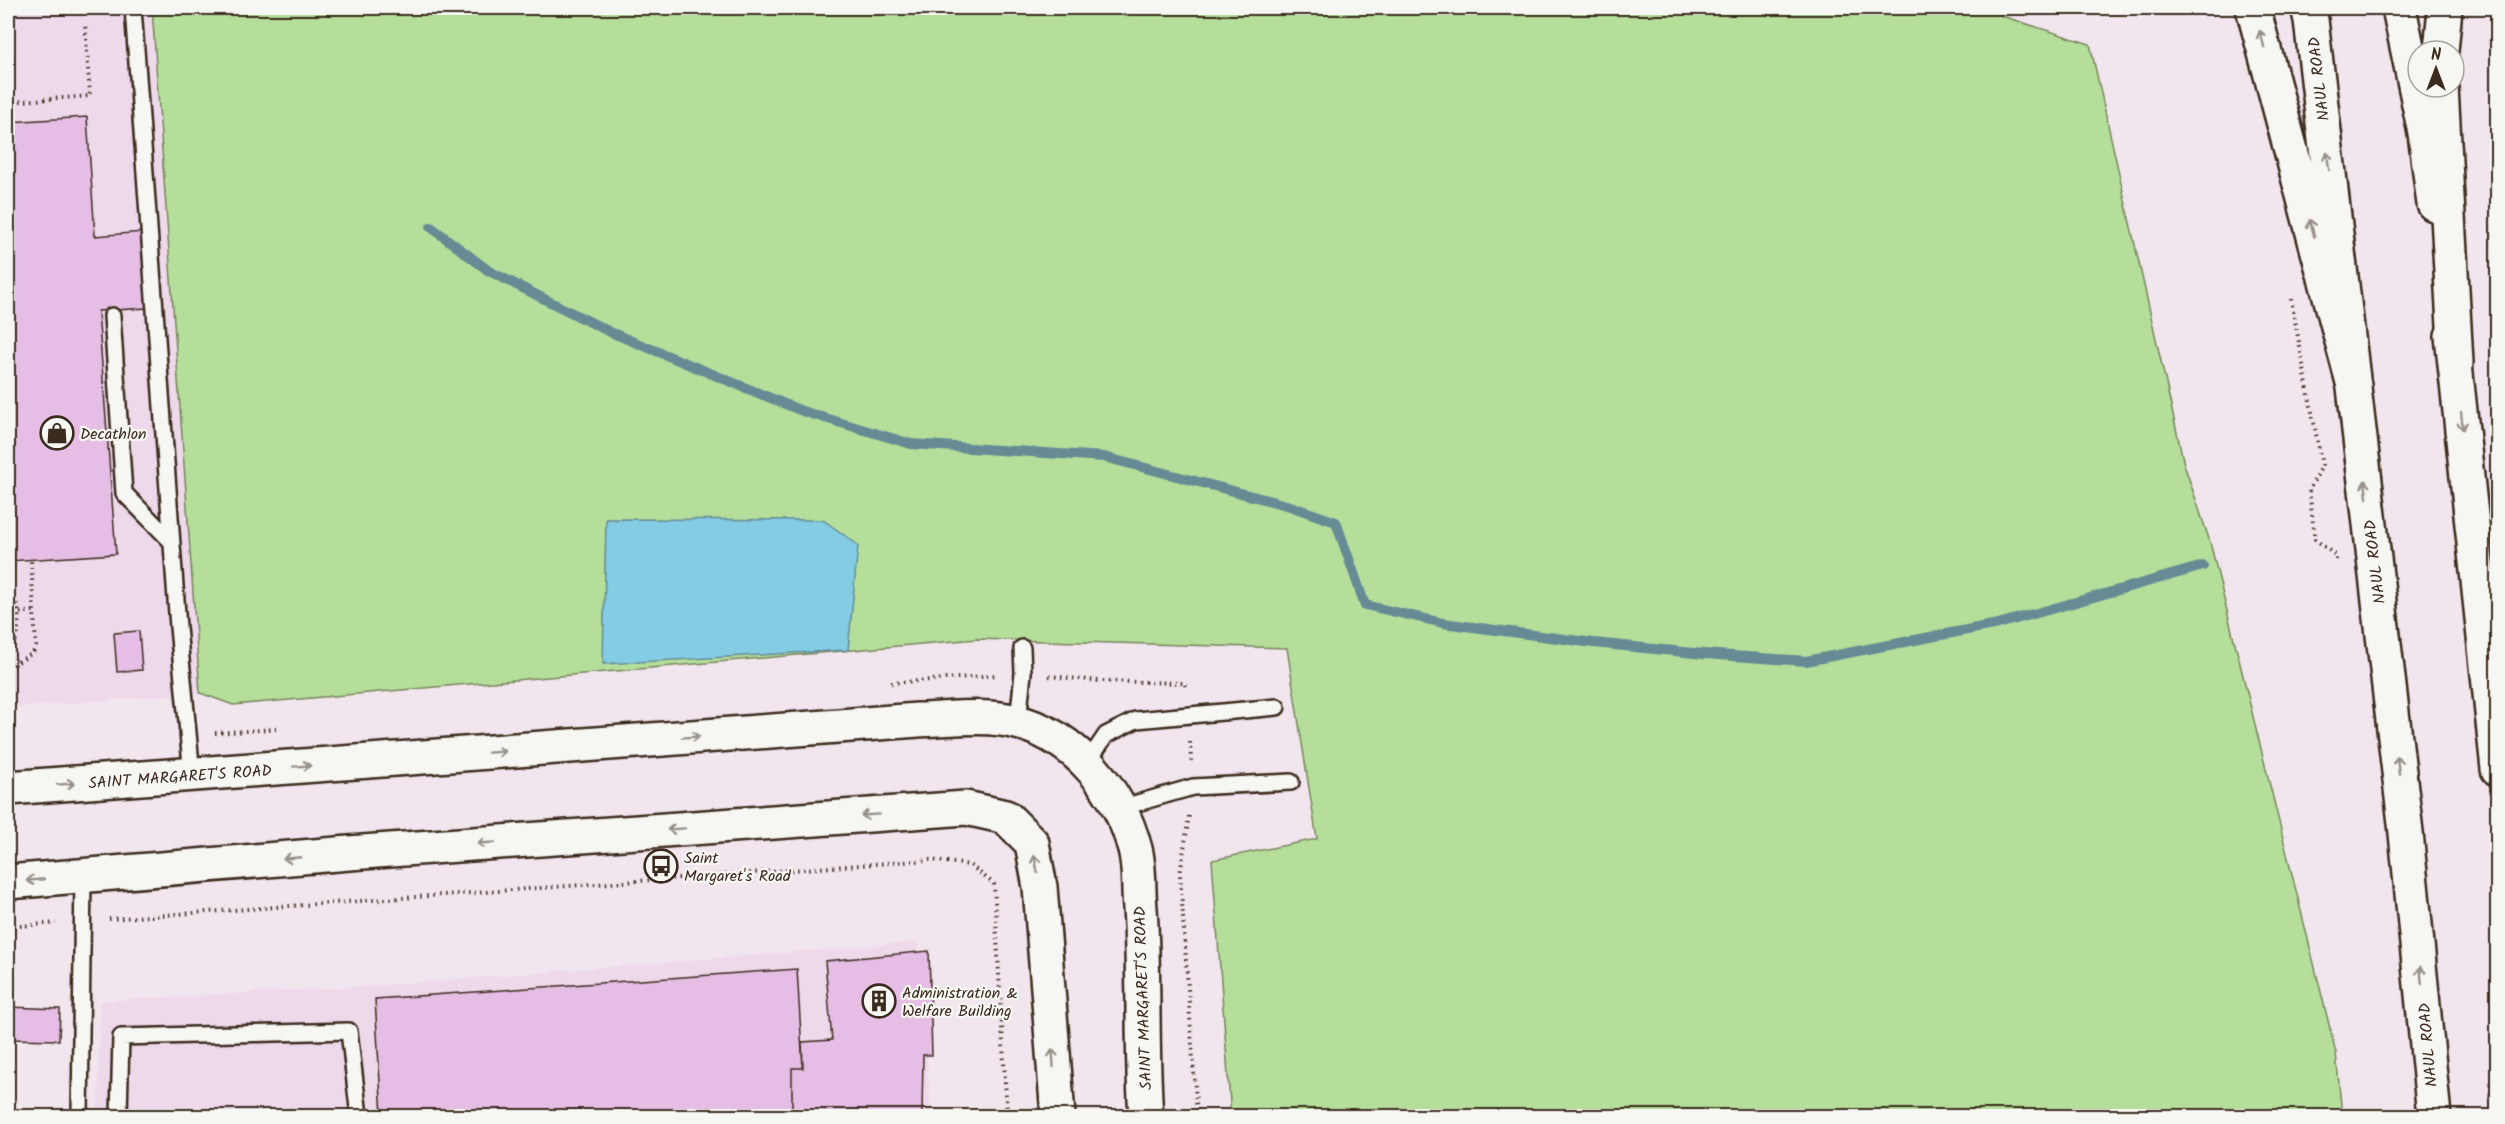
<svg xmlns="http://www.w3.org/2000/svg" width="2505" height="1124" viewBox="0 0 2505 1124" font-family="Kalam,sans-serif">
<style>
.built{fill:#eed9eb}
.green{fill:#b4de9a;stroke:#78845c;stroke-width:1.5}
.water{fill:#83cce4;stroke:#668b95;stroke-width:1.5}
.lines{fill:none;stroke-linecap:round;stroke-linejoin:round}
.stream{stroke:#668b95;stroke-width:10}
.building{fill:#e6bde4;stroke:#3b2a1e;stroke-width:1.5}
.lane-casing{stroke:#3b2a1e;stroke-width:20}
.secondary-casing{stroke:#3b2a1e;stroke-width:38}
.highway-casing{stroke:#3b2a1e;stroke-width:38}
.path{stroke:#3b2a1e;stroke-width:4;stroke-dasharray:1.5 4.5;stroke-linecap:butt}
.lane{stroke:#f6f6f2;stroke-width:15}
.secondary{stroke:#f6f6f2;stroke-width:33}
.highway{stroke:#f6f6f2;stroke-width:33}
.oneway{stroke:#989088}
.labels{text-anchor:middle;stroke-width:4.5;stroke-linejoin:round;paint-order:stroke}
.street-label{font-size:16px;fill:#3b2a1e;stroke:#f6f6f2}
.poi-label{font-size:16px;fill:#3b2a1e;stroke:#f6f6f2;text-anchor:start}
</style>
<rect width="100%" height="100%" fill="#f1e5ee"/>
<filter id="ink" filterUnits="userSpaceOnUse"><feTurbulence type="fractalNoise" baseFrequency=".0167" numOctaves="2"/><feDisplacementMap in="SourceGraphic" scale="12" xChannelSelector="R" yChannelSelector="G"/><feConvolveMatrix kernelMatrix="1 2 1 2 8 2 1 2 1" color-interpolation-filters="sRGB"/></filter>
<g filter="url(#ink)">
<path class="built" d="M 8,8 L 152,8 L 200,693 L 8,708 Z
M 918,942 L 931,1116 L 98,1116 L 100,1001 L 372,986 Z"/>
<path class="green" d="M 152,8 L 1995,8 L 2002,16 L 2090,44 L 2184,464 L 2210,542 L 2336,1053 L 2342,1116 L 1231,1116 L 1212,860 L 1317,839 L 1287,648 L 977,639 L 233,705 L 200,693 Z"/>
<path class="water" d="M 606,519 L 823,520 L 858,545 L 848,650 L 603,664 Z"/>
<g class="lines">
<path class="stream" d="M 431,227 L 489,271 L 610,332 L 802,411 L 911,444 L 1104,457 L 1290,506 L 1336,522 L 1365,605 L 1443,623 L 1594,643 L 1704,654 L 1806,661 L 1998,624 L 2203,566"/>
</g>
<path class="building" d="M 87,117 L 95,236 L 143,232 L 148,308 L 98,311 L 116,554 L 8,561 L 8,122 Z
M 139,631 L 142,670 L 117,672 L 114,633 Z
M 929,951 L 932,1055 L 923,1055 L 922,1116 L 792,1116 L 792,1068 L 803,1068 L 802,1042 L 832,1040 L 825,961 Z
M 797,969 L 803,1068 L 792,1068 L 792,1116 L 382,1116 L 375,999 Z
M 8,1007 L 60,1009 L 59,1040 L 8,1039 Z"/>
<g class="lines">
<g class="lane-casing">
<path id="lane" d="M 133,8 L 178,627 L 192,775
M 112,316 L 124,493 L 172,542
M 1018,722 L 1023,673 L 1022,648
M 1087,763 L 1106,735 L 1136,720 L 1277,707
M 1120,808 L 1193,787 L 1291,782
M 80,1116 L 83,876
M 119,1116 L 121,1037 L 349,1031 L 359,1116"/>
</g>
<g class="secondary-casing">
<path id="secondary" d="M 2308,8 L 2311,20 L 2405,823 L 2434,1116
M 2399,8 L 2425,133 L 2434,204
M 2452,336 L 2498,769
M 8,788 L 918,720 C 950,719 985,714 1017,722 C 1077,737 1120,792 1135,849 C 1140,867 1138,889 1140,908 C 1145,978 1141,1047 1146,1116
M 8,882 L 349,853 L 966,808 L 1006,817 L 1032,843 L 1040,887 L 1058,1116"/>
</g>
<g class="highway-casing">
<path id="highway" d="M 2253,8 L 2354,386
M 2441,51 L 2445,8
M 2441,87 L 2456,363"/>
</g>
<path class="path" d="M 8,102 L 90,96 L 85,23
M 2291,299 L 2322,466 L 2309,490 L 2315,539 L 2336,556 L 2336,560
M 8,588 C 21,602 19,621 17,639 L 8,647
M 8,614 L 34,611
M 8,668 L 33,653 L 36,646 L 31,560
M 1049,676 L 1099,681 L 1185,683 L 1186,689
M 891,683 L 997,675
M 215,733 L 276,729
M 1190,742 L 1191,761
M 1189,816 L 1180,875 L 1197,1116
M 109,919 L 930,860 L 970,865 L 994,884 L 1007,1116
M 8,927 L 56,923"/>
<use href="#lane" class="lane"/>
<use href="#secondary" class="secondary"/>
<use href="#highway" class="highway"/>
</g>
<defs><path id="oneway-shaft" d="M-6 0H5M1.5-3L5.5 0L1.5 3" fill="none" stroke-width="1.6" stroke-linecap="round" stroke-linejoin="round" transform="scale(1.5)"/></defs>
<g class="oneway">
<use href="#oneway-shaft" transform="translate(2262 39) rotate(-105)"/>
<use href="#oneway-shaft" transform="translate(2328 161) rotate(-97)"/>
<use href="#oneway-shaft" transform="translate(2312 228) rotate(-105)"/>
<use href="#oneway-shaft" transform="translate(2462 421) rotate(84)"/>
<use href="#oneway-shaft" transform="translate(2366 489) rotate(-97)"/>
<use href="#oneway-shaft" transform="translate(691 737) rotate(-4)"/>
<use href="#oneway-shaft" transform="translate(497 752) rotate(-4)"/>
<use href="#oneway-shaft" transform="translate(2398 765) rotate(-97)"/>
<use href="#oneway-shaft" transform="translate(302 766) rotate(-4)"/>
<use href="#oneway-shaft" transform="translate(66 784) rotate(-4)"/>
<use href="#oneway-shaft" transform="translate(870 815) rotate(176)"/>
<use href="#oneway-shaft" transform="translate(676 829) rotate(176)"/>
<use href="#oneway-shaft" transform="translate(486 843) rotate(176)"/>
<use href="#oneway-shaft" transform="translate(292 858) rotate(175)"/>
<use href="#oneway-shaft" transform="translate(1036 864) rotate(-100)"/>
<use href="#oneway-shaft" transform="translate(35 880) rotate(175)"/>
<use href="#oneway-shaft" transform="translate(2421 975) rotate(-95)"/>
<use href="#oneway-shaft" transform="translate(1053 1058) rotate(-94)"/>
</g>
</g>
<defs>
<g id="shop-ring" transform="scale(1.725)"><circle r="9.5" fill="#f6f6f2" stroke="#3b2a1e" stroke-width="1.5"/><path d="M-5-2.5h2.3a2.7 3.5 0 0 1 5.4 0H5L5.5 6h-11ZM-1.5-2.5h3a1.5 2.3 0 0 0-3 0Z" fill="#3b2a1e"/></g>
<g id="bus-ring" transform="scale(1.725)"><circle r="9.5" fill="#f6f6f2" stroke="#3b2a1e" stroke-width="1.5"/><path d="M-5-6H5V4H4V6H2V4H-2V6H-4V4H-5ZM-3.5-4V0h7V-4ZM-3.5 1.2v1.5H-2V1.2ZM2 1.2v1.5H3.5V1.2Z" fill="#3b2a1e"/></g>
<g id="building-ring" transform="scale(1.725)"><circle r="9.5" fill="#f6f6f2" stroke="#3b2a1e" stroke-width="1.5"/><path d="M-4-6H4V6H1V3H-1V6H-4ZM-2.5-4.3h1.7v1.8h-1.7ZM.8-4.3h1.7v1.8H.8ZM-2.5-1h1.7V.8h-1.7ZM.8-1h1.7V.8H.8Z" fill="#3b2a1e"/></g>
</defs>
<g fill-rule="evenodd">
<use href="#shop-ring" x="57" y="433"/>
<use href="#bus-ring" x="661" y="866"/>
<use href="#building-ring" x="879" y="1001"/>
</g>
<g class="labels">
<g class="street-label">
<text transform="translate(2318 79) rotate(-97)" y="6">NAUL ROAD</text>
<text transform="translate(2374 562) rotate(-97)" y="6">NAUL ROAD</text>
<text transform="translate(180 776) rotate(-4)" y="6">SAINT MARGARET'S ROAD</text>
<text transform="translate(1142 998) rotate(-92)" y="6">SAINT MARGARET'S ROAD</text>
<text transform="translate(2427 1045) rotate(-95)" y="6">NAUL ROAD</text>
</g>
<g class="poi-label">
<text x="80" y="439">Decathlon</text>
<text x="684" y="863">Saint<tspan x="684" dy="18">Margaret's Road</tspan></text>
<text x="902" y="998">Administration &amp;<tspan x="902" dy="18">Welfare Building</tspan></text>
</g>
</g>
<rect width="2505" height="1124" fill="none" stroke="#f6f6f2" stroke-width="30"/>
<rect x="15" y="15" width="2475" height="1094" fill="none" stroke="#3b2a1e" stroke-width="2" filter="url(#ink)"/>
<g transform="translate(2436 69)"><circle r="28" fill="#f6f6f2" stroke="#aba49d" stroke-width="1.5"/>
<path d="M0-4.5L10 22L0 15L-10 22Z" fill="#3b2a1e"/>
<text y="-9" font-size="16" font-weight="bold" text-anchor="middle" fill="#3b2a1e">N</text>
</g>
</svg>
